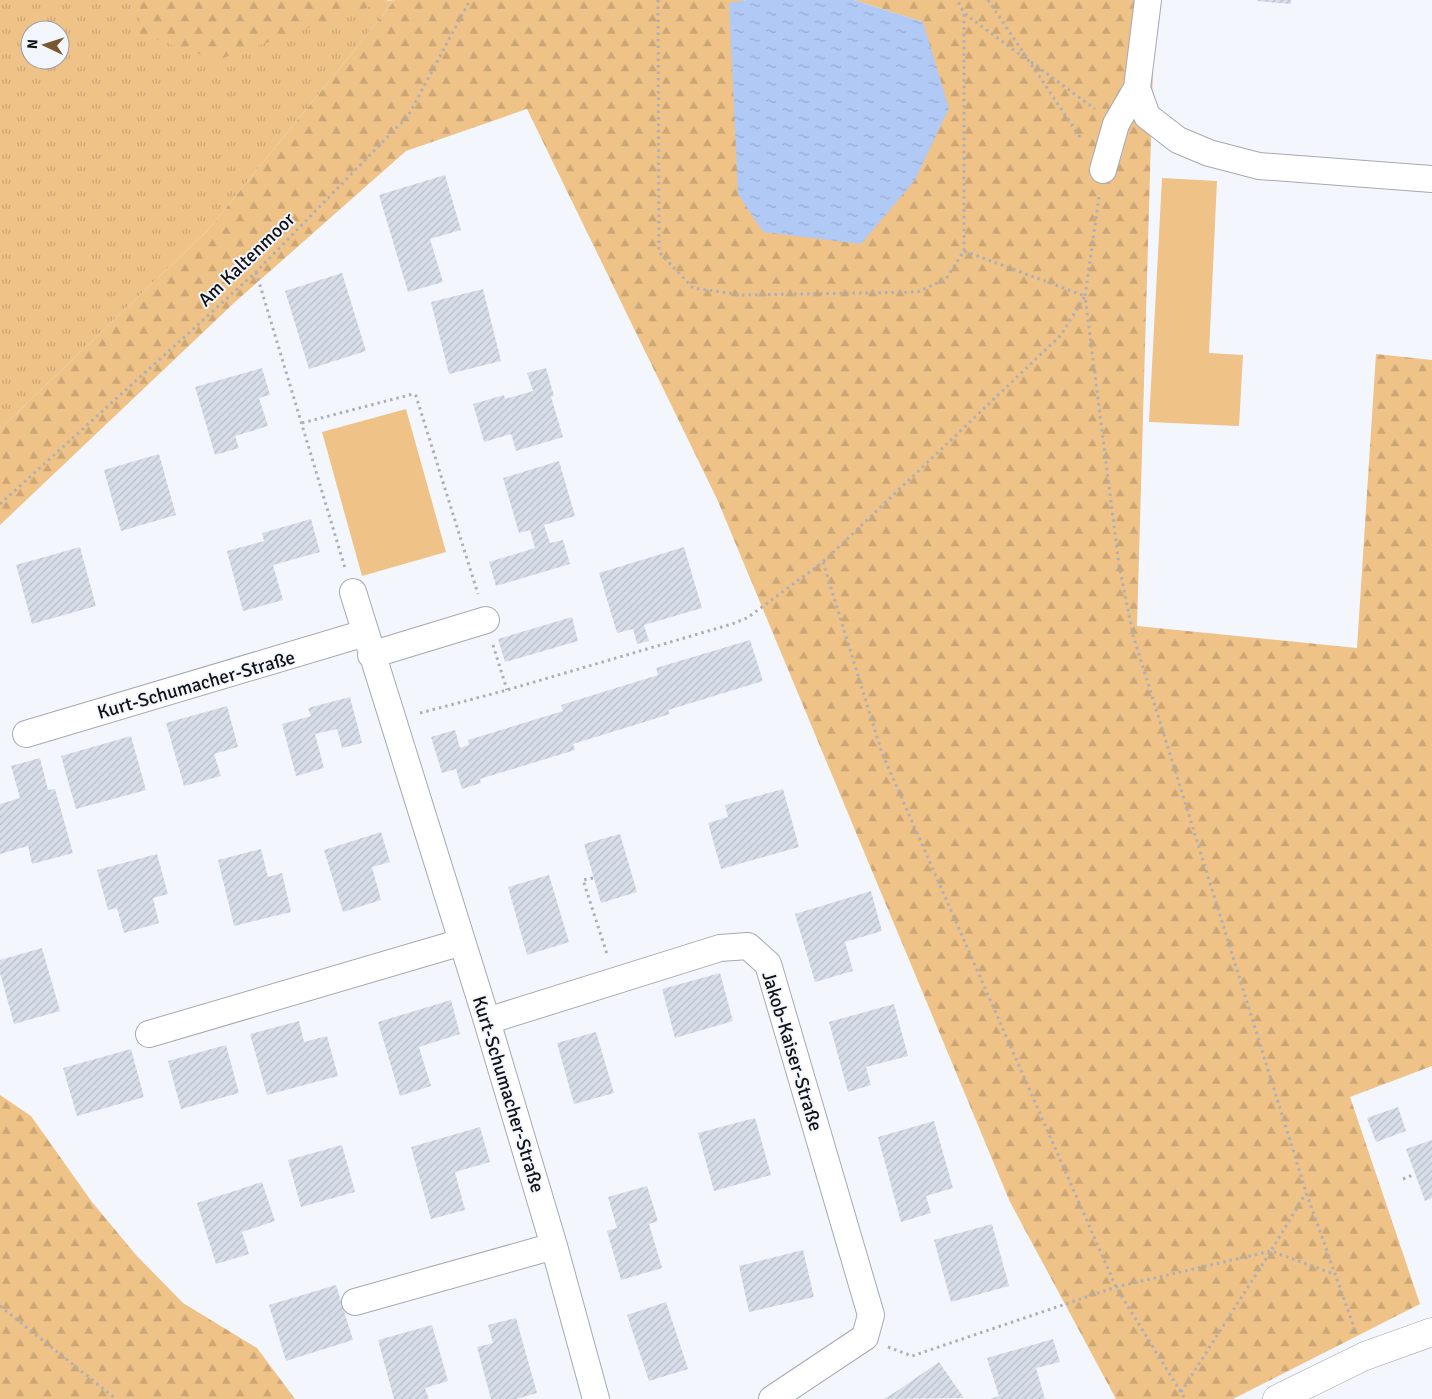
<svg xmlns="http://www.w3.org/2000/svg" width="1432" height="1399" viewBox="0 0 1432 1399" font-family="Signika,sans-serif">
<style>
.grass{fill:url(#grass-tufts);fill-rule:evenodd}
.forest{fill:url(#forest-firs)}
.green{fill:#efc287}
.water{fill:url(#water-ripples)}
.building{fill:url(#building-hatch)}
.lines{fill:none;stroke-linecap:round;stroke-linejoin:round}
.minor-casing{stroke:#a4a9b3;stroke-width:28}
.tertiary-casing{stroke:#a4a9b3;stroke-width:29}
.path{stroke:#adb0b6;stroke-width:3;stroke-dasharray:2.5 4;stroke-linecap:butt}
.minor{stroke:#fff;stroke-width:26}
.tertiary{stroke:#fff;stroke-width:28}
.labels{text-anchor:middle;stroke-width:4;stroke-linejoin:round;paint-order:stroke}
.street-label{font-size:19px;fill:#101216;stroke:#f3f7fd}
</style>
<defs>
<pattern id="grass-tufts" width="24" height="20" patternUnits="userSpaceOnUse" patternTransform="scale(1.25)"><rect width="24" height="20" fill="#efc287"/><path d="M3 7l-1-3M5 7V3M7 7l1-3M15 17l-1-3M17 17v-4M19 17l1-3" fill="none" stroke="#cca674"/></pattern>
<pattern id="forest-firs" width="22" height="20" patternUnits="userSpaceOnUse" patternTransform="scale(1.25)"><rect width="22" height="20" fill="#efc287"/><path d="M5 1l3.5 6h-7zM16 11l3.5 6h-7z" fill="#cca674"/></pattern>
<pattern id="water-ripples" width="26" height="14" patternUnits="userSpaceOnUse" patternTransform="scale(1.25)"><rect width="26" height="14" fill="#b1c9f5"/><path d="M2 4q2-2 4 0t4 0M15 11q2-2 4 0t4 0" fill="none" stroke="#97acd1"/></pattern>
<pattern id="building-hatch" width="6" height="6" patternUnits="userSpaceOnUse" patternTransform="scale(1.25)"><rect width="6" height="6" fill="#d8dee9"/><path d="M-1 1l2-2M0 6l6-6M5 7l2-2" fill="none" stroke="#b8bdc7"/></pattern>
</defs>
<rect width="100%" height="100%" fill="#f3f7fd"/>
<path class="grass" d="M 0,0 L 140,0 L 141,34 L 395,0 L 208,230 L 0,429 ZM 30,30 L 60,30 L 60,60 L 30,60 Z"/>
<path class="forest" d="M 140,0 L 389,0 L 217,60 L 140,34 Z
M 395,0 L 747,0 L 729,4 L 923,22 L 854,0 L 1155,0 L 1137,626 L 1357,648 L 1376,354 L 1432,360 L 1432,1066 L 1350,1097 L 1420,1304 L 1233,1399 L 1116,1399 L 1010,1202 L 717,499 L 527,109 L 406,151 L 234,303 L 0,525 L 0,429 L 208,230 Z
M 0,1095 L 31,1116 L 92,1202 L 136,1255 L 183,1303 L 257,1348 L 295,1399 L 0,1399 Z"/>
<path class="green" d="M 1162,178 L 1217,181 L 1209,353 L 1243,355 L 1239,426 L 1149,422 Z
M 406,409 L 446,552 L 362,576 L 322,432 Z"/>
<path class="water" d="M 747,0 L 854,0 L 923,22 L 949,108 L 915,180 L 861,244 L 763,232 L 738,194 L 729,3 Z"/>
<path class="building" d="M 1257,0 L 1291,0 L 1291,4 L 1257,1 Z
M 445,175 L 461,230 L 430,239 L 443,282 L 408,292 L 379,195 Z
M 342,273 L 366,351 L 309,369 L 285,291 Z
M 483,289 L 501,361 L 449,374 L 431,302 Z
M 262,368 L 270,395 L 259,398 L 268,426 L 235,436 L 239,448 L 215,455 L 195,387 Z
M 546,368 L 554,396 L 551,397 L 563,437 L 516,451 L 511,434 L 484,442 L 473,404 L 504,395 L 505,399 L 533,391 L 527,373 Z
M 159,454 L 176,515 L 121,531 L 104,470 Z
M 559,461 L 575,516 L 544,525 L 550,543 L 563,540 L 570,564 L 496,586 L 489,562 L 535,548 L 530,530 L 519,533 L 503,478 Z
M 311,519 L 320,552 L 273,565 L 283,600 L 243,611 L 227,551 L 264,541 L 262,533 Z
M 80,547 L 96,606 L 32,624 L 16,565 Z
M 684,547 L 702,608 L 644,625 L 649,641 L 637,644 L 633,629 L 617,633 L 599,573 Z
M 572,617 L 578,641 L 505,662 L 498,639 Z
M 750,640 L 763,681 L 668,710 L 670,714 L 573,744 L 575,750 L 480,779 L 481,783 L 462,789 L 456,769 L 442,773 L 431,737 L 455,730 L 460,748 L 469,745 L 468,740 L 563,711 L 561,705 L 658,675 L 656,668 Z
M 350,697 L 362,743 L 342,748 L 337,729 L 315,734 L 324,768 L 296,776 L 282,724 L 311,716 L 308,708 Z
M 227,706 L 238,747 L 214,754 L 221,776 L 184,786 L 166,723 Z
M 131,736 L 146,790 L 76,809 L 61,756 Z
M 40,758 L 48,790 L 55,789 L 73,853 L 32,864 L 28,846 L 0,854 L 0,804 L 20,798 L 11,766 Z
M 783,789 L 799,847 L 721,869 L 708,823 L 728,817 L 725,805 Z
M 381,832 L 390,862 L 372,867 L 381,900 L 343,912 L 324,850 Z
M 620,834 L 637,892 L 601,903 L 584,844 Z
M 261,849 L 268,877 L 282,873 L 291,912 L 234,926 L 218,860 Z
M 157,854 L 168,894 L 153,898 L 159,923 L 124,933 L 117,908 L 108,910 L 97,870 Z
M 549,875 L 569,942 L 527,955 L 508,887 Z
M 871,891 L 882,931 L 845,942 L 853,971 L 815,982 L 795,914 Z
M 42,948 L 60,1011 L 14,1024 L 0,973 L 0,960 Z
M 720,973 L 733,1021 L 675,1038 L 662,989 Z
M 451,1000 L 460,1034 L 419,1047 L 431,1086 L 400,1096 L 378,1022 Z
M 894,1004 L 908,1056 L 866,1067 L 871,1085 L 848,1092 L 829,1022 Z
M 299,1021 L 304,1042 L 327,1036 L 338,1076 L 267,1095 L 250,1034 Z
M 596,1032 L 614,1093 L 574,1104 L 557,1043 Z
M 226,1045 L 239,1093 L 181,1109 L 168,1061 Z
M 131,1049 L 144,1097 L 77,1116 L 63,1068 Z
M 1398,1107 L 1406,1131 L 1376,1142 L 1367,1118 Z
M 755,1118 L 771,1175 L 714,1191 L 698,1133 Z
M 934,1121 L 953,1188 L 926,1196 L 931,1213 L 901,1222 L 878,1137 Z
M 480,1127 L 490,1162 L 455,1172 L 465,1210 L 431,1219 L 411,1147 Z
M 1432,1140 L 1432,1198 L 1425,1201 L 1406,1149 Z
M 342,1145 L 355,1192 L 301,1207 L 288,1160 Z
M 262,1182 L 275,1221 L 242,1232 L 249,1254 L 216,1264 L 197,1203 Z
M 647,1186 L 658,1221 L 649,1224 L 662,1268 L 621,1280 L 607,1231 L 617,1228 L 608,1197 Z
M 992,1224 L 1009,1286 L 951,1302 L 934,1240 Z
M 803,1250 L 814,1297 L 749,1312 L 739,1266 Z
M 336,1285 L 353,1340 L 286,1361 L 269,1305 Z
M 666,1302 L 688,1369 L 649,1381 L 627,1315 Z
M 516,1318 L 537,1393 L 516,1399 L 491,1399 L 477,1347 L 493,1343 L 488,1325 Z
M 432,1325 L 448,1381 L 425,1388 L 429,1399 L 394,1399 L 378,1340 Z
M 1053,1339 L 1060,1362 L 1036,1368 L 1045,1399 L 990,1399 L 999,1396 L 987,1358 Z
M 939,1362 L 964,1398 L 884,1399 L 900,1389 Z"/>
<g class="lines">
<g class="minor-casing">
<path id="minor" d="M 1137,88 L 1147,116 L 1178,140 L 1209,153 L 1259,166 L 1432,179
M 1103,170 L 1116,124 L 1137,88 L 1148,0
M 353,592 L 487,1021 L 554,1246 L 596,1399
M 371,655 L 486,620
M 26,734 L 365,633
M 487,1021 L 720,948 L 748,946 L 768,964 L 871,1315 L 865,1337 L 772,1399
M 149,1034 L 462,942
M 355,1302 L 554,1246"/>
</g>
<g class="tertiary-casing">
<path id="tertiary" d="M 1277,1399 L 1365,1356 L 1432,1332"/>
</g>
<path class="path" d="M 658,0 L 659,252 L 693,288 L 743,295 L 918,292 L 946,279 L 964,251 L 964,13 L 957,0
M 988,0 L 1082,140
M 965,14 L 1026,59
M 1031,62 L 1095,109
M 1099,197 L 1085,296 L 1119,565 L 1133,635 L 1306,1192 L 1355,1330
M 256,272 L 345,568
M 302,423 L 413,394 L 416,396 L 478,594
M 0,504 L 256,272 L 408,116 L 470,0
M 823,562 L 882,753 L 1116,1287 L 1185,1399
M 493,645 L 507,690
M 420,713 L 507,690 L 732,624 L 747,618 L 823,562 L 1061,335 L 1085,296 L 964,251
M 593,878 L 583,880 L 607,954
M 1403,1179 L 1415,1174
M 0,1306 L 116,1399
M 888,1347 L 912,1356 L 1116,1287 L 1271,1251 L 1334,1274
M 1181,1392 L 1271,1251 L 1306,1193"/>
<use href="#minor" class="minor"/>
<use href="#tertiary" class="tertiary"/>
</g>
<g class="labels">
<g class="street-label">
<text transform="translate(246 259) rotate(-44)" y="7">Am Kaltenmoor</text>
<text transform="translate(196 684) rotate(-16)" y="7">Kurt-Schumacher-Straße</text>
<text transform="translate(793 1051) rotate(73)" y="7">Jakob-Kaiser-Straße</text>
<text transform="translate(509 1094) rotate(73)" y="7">Kurt-Schumacher-Straße</text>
</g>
</g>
<g transform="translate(45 45) rotate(274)"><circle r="24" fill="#f3f7fd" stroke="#989ba1"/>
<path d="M0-4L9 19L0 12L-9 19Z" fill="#78582e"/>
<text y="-8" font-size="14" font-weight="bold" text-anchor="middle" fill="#101216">N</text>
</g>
</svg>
